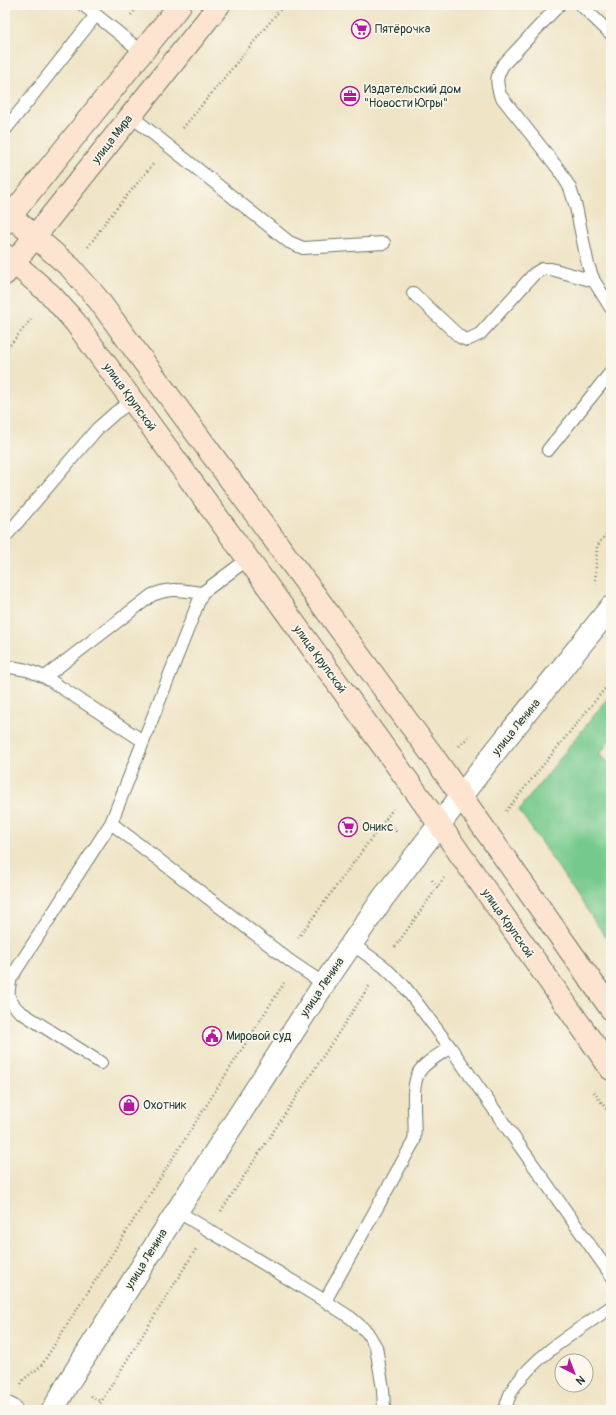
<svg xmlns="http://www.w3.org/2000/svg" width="616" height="1415" viewBox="0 0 616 1415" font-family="Pangolin,sans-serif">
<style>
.green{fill:#75c98c;stroke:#4a8360}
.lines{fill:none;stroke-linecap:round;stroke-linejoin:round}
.service-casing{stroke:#687767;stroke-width:14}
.minor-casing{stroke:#687767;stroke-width:24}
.tertiary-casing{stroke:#687767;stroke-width:24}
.secondary-casing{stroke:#687767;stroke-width:24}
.path{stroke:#687767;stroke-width:2.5;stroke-dasharray:1 3;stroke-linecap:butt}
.service{stroke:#fff;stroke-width:12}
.minor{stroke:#fff;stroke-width:22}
.tertiary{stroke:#fff;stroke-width:22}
.secondary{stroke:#fde4d0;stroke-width:22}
.labels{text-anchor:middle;stroke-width:3.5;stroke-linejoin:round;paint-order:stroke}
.poi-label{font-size:12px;fill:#1f3d34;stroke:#fbf7ec;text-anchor:start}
.street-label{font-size:12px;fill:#1f3d34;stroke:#fbf7ec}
</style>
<rect width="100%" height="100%" fill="#fbf7ec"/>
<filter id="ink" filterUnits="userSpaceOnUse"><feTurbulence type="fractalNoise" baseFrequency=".025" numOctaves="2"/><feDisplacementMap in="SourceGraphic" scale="8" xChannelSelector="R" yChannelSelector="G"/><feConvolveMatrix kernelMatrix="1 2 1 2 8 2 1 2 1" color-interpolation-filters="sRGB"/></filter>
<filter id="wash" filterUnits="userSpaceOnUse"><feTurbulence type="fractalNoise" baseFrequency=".012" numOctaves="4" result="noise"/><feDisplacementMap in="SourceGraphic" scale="16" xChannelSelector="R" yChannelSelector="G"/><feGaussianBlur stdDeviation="0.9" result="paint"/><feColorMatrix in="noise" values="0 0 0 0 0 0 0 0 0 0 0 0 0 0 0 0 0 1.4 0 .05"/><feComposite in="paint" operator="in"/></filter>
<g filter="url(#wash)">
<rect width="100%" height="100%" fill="#efe4c6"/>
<path class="green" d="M 611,694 L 611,739 L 599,755 L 611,764 L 611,945 L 519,810 Z"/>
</g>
<g filter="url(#ink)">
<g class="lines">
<g class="service-casing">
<path id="service" d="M 559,5 L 503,65 C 496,77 496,81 500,95 L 560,171 L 570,188 L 576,207 L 588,265 L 594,281 L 611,308
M 581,5 L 611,34
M 96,15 L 142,52
M 131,116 L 289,242 L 303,248 L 384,243
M 5,130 L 96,15 L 83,5
M 413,293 L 460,337 L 467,340 L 480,334 L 534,274 L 542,269 L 551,269 L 594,281
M 548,450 L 611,372
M 5,537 L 97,429 L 115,413 L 132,401
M 5,666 L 27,670 L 45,677 L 143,741
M 45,677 L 152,595 C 172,587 181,590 202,593
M 111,823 L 290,961 L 324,984
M 352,944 L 383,966 L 404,986 L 450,1047 L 611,1275
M 101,1063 L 19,1011 C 7,999 7,995 11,978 L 111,823 L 202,593 L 248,559
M 177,1211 L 325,1301 L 351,1318 L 367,1332 L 376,1347 L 383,1389 L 384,1410
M 325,1301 L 414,1141 C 417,1121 408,1082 422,1068 C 429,1060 441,1054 450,1047
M 505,1410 C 507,1403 509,1394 514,1387 C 538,1353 577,1331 611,1307"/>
</g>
<g class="minor-casing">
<path id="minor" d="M 5,1407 L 11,1410"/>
</g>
<g class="tertiary-casing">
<path id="tertiary" d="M 53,1410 L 68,1383 L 177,1211 L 324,984 L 383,898 L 498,748 L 611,607"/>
</g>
<g class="secondary-casing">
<path id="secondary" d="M 11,216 L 71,268 L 97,298 L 433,756 L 611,1009
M 5,223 L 180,5
M 5,255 L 51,295 L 75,322 L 248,559 L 439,824 L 611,1069
M 5,274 L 219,5"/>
</g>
<path class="path" d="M 131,15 L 139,5
M 183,128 L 284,5
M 88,247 L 107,220 L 154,163
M 5,351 L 33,317
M 595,584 L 597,546 L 611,528
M 459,746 L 471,735
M 506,811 L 611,681
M 386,818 L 398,834
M 432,880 L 438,888
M 298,938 L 393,809
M 395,947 L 444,878
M 594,1092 L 611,1116
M 221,1211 L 370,985
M 21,1384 L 24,1379 L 41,1366 L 284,983
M 91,1396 L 101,1402
M 96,1410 L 196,1249"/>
<use href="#service" class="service"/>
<use href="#minor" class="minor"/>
<use href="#tertiary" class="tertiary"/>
<use href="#secondary" class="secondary"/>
</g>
</g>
<defs>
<g id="supermarket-ring" transform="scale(1)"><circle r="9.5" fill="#fbf7ec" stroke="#b5179e" stroke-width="1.5"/><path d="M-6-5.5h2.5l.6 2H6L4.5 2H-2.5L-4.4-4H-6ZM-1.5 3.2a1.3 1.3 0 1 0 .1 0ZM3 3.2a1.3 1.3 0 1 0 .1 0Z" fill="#b5179e"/></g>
<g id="office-ring" transform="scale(1)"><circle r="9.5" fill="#fbf7ec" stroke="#b5179e" stroke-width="1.5"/><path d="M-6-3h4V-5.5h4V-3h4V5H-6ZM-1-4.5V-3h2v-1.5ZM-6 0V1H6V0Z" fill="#b5179e"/></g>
<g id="civic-ring" transform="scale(1)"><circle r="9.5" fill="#fbf7ec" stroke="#b5179e" stroke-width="1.5"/><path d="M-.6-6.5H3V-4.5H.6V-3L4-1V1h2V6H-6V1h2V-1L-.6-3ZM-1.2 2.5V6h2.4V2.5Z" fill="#b5179e"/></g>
<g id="shop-ring" transform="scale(1)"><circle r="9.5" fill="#fbf7ec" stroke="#b5179e" stroke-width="1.5"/><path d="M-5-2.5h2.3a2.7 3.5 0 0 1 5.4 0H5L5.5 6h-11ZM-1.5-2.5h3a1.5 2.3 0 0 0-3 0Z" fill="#b5179e"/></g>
</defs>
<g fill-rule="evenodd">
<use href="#supermarket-ring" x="361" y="29"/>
<use href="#office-ring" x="350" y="96"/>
<use href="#supermarket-ring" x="348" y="827"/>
<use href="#civic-ring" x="212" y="1036"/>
<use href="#shop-ring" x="129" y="1105"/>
</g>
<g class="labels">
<g class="poi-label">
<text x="375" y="33">Пятёрочка</text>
<text x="364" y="93">Издательский дом<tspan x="364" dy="14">"Новости Югры"</tspan></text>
<text x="362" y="831">Оникс</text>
<text x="226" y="1040">Мировой суд</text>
<text x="143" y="1109">Охотник</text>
</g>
<g class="street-label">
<text transform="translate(112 139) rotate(-52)" y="4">улица Мира</text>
<text transform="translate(130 397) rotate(54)" y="4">улица Крупской</text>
<text transform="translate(320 659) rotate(54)" y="4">улица Крупской</text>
<text transform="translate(516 727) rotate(-51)" y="4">улица Ленина</text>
<text transform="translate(508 923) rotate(55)" y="4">улица Крупской</text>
<text transform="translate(322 987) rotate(-56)" y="4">улица Ленина</text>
<text transform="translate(146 1259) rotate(-58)" y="4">улица Ленина</text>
</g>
</g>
<rect width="616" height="1415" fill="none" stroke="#fbf7ec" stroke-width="20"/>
<g transform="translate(574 1373) rotate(138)"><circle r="19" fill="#fbf7ec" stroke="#a3ada2"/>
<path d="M0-3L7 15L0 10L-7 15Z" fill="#b5179e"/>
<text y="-6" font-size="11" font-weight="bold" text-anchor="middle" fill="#1f3d34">N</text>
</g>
</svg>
